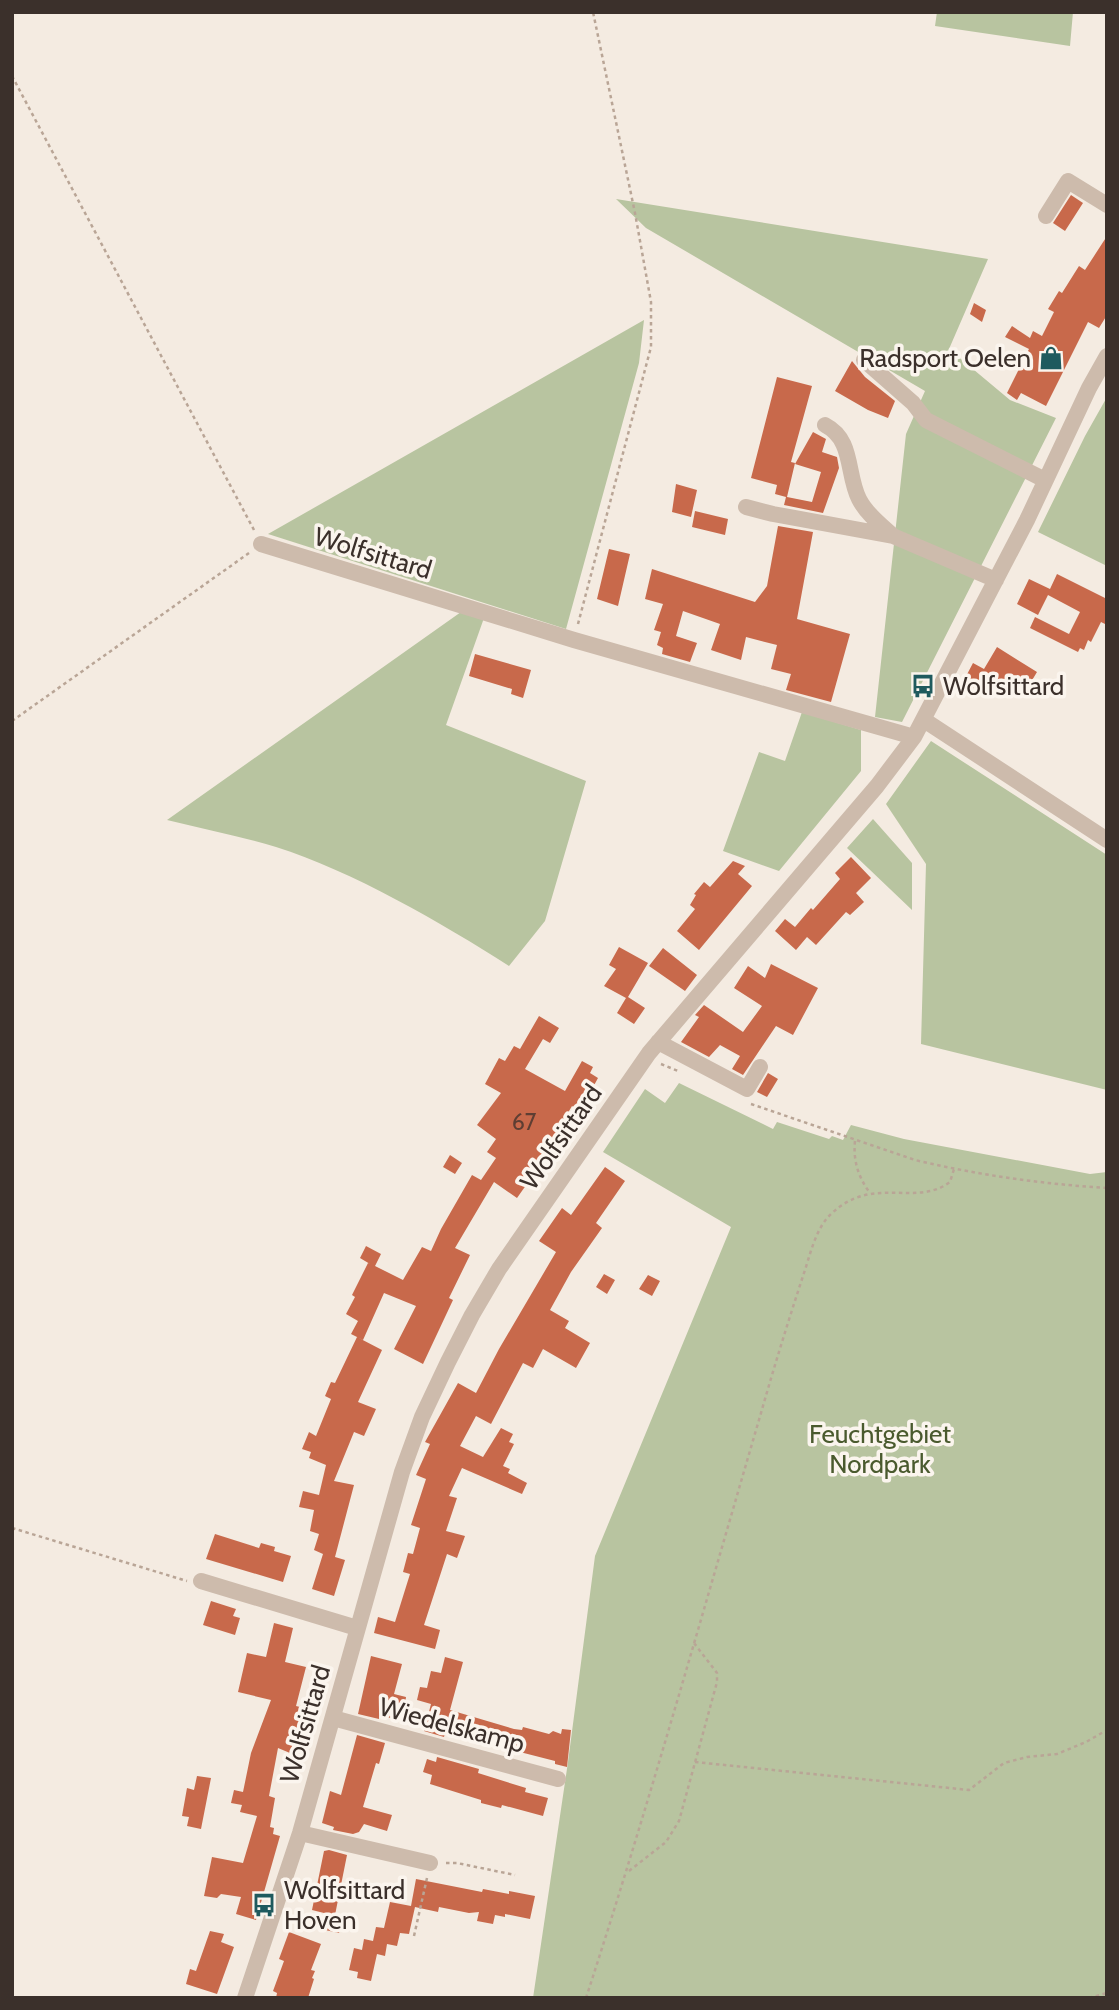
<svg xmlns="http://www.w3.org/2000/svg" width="1119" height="2010" viewBox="0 0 1119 2010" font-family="Cabin,sans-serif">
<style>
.green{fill:#b8c4a0}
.building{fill:#c8694b}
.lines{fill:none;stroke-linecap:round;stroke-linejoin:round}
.path{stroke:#b9a596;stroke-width:2.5;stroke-dasharray:3.5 3.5;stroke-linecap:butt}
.minor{stroke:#cdbbac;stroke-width:16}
.labels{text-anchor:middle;stroke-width:7;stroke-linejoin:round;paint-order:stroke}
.number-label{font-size:23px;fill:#5e3e33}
.poi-label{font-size:26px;fill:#3b302b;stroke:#fbf5ee;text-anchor:start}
.street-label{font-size:26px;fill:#3b302b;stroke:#fbf5ee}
.park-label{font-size:26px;fill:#4a5a2e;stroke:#fbf5ee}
</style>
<rect width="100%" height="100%" fill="#f4ebe1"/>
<path class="green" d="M 937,12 L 1073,12 L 1070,46 L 935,26 Z
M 616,199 L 988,259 L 949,349 L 1010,400 L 1056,418 L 902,722 L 875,717 L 906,434 L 925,391 L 646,228 Z
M 644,320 L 639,363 L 566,629 L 268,534 Z
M 1107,397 L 1107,566 L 1038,532 L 1085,436 Z
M 461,612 L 484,618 L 446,725 L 586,781 L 545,921 L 509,966 C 442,923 352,871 276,847 C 240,836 203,829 167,820 Z
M 802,712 L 861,730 L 861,771 L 779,871 L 723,851 L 759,752 L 785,761 Z
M 931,741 L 1107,855 L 1107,1090 L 921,1044 L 926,864 L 886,804 Z
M 873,819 L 912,863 L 912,910 L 847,848 Z
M 679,1083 L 773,1129 L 777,1122 L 829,1139 L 832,1136 L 843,1140 L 851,1125 L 904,1139 L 1090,1174 L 1107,1172 L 1107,1998 L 533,1998 L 568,1762 L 595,1556 L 731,1227 L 603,1152 L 645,1089 L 665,1103 Z"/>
<path class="building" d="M 1071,195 L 1083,203 L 1065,231 L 1053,223 Z
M 1107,236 L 1107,315 L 1099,328 L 1088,322 L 1046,406 L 1021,393 L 1017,400 L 1007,393 L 1029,349 L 1005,337 L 1012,326 L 1030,338 L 1033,331 L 1042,336 L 1054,312 L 1048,309 L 1059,291 L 1062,293 L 1079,266 L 1085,270 Z
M 974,303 L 986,310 L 982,322 L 970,314 Z
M 852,361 L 865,377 L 895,401 L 888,418 L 868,410 L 835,391 Z
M 777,377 L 812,386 L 791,462 L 795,463 L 787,497 L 812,502 L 821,472 L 795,464 L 813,432 L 826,439 L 822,452 L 837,457 L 839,468 L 823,513 L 784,505 L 786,497 L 775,494 L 777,485 L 751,478 Z
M 676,484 L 697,490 L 691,517 L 672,512 Z
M 695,511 L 728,519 L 725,535 L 692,527 Z
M 778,526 L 813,532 L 797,619 L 850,634 L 831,702 L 786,690 L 791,674 L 771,669 L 777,645 L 746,637 L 741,660 L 711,650 L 720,624 L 683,611 L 676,636 L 697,643 L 690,662 L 662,654 L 663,648 L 657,645 L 661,632 L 654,630 L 663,604 L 645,599 L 652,569 L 755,602 L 767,586 Z
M 609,549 L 630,554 L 618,606 L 597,599 Z
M 1057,574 L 1107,599 L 1107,625 L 1101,622 L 1091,642 L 1088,640 L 1084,650 L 1080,648 L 1078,652 L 1030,628 L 1035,617 L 1069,634 L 1080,612 L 1048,595 L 1038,615 L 1017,604 L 1029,579 L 1050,589 Z
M 997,647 L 1037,672 L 1028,687 L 1009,675 L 999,693 L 993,689 L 990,696 L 963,682 L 973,663 L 984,669 Z
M 475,654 L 531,670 L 523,698 L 511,694 L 512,689 L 469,676 Z
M 851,857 L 871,878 L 856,893 L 864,902 L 850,915 L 846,912 L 816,945 L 807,937 L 796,950 L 775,931 L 785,919 L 795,927 L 811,908 L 813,910 L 840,879 L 835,873 Z
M 733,861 L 745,866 L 738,874 L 752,886 L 699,950 L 677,931 L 695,909 L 690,905 L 696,895 L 694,894 L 704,882 L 710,887 Z
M 619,947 L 648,963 L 628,997 L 645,1008 L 634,1024 L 617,1013 L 626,998 L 604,986 L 616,969 L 609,965 Z
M 663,948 L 697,975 L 685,991 L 649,966 Z
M 771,964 L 818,988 L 793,1035 L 776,1026 L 743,1075 L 732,1069 L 740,1056 L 720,1045 L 709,1057 L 681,1042 L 699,1017 L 695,1015 L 704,1005 L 743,1032 L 762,1006 L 734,988 L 748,966 L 765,978 Z
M 539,1016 L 559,1028 L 550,1043 L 543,1039 L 525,1069 L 565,1091 L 582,1061 L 593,1067 L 590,1073 L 598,1078 L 580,1111 L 572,1106 L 559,1128 L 562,1130 L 523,1177 L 529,1181 L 517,1198 L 494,1182 L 455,1248 L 470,1255 L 449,1298 L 453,1300 L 423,1364 L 394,1349 L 416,1306 L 384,1293 L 363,1340 L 351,1334 L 358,1321 L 346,1314 L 355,1297 L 352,1295 L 368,1263 L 370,1264 L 360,1258 L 366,1246 L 381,1254 L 375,1266 L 403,1280 L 422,1247 L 431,1251 L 441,1229 L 472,1175 L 481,1180 L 496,1158 L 487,1152 L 496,1139 L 477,1125 L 501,1093 L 485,1084 L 499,1058 L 505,1061 L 514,1046 L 520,1049 Z
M 768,1073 L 778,1079 L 767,1097 L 757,1092 Z
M 450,1155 L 462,1163 L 455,1174 L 443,1167 Z
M 605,1167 L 625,1181 L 596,1223 L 602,1228 L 571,1272 L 550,1310 L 569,1321 L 565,1328 L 590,1343 L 576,1368 L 543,1349 L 533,1368 L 523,1363 L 491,1424 L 476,1416 L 460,1446 L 483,1457 L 501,1428 L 513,1434 L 509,1442 L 514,1444 L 503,1466 L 510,1469 L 508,1473 L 527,1483 L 522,1494 L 462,1468 L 449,1496 L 457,1498 L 446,1531 L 465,1536 L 457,1558 L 447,1554 L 424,1625 L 440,1630 L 435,1649 L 374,1633 L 378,1617 L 395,1622 L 410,1574 L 403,1572 L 408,1553 L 413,1554 L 420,1528 L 411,1525 L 426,1479 L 416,1475 L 430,1444 L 425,1442 L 458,1383 L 476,1393 L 499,1349 L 556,1252 L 539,1241 L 562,1208 L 571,1215 Z
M 604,1274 L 615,1280 L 607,1294 L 596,1287 Z
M 648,1275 L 660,1281 L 652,1296 L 639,1289 Z
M 357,1337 L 382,1350 L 358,1402 L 376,1409 L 364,1436 L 354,1432 L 334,1481 L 354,1485 L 335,1557 L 345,1560 L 334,1596 L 312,1589 L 323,1554 L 314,1550 L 319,1534 L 310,1531 L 314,1510 L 299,1507 L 303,1491 L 319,1495 L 326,1465 L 309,1458 L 311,1452 L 302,1449 L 309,1432 L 316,1436 L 331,1399 L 325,1396 L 331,1382 L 335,1383 Z
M 215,1534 L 259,1548 L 261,1543 L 275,1547 L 274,1551 L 291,1556 L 283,1582 L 206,1559 Z
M 211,1601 L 236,1609 L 233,1616 L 240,1618 L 235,1635 L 203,1625 Z
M 274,1623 L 293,1628 L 285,1662 L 306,1667 L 296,1706 L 312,1710 L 308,1726 L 315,1728 L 310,1743 L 295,1738 L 290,1753 L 278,1748 L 269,1796 L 275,1798 L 270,1827 L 274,1828 L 273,1834 L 280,1836 L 256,1920 L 236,1914 L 241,1897 L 221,1894 L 217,1898 L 204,1896 L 212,1857 L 243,1863 L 257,1816 L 240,1812 L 242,1805 L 231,1803 L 234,1790 L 243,1792 L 251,1753 L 271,1700 L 238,1692 L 247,1653 L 266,1657 Z
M 371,1656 L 402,1664 L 394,1694 L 406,1697 L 403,1720 L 379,1716 L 379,1719 L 358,1714 Z
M 445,1657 L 463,1662 L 450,1710 L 514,1729 L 522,1730 L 523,1727 L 549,1734 L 553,1731 L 561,1734 L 562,1729 L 571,1730 L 567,1767 L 555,1764 L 555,1761 L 516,1751 L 518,1746 L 492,1739 L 491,1743 L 481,1740 L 480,1742 L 445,1733 L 444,1737 L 424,1731 L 431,1704 L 417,1700 L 420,1687 L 427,1688 L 431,1671 L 441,1673 Z
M 357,1735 L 385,1743 L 379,1764 L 376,1763 L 363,1807 L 392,1815 L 387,1831 L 364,1824 L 359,1832 L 353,1834 L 333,1830 L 334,1827 L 322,1823 L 330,1791 L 341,1795 Z
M 437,1757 L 479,1769 L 478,1773 L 526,1788 L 525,1792 L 548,1798 L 543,1816 L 502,1805 L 501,1808 L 481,1803 L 481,1800 L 430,1784 L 432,1775 L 423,1772 L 427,1759 L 436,1762 Z
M 197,1776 L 211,1778 L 201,1829 L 187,1826 L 189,1817 L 182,1816 L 187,1788 L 194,1790 Z
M 329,1850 L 347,1855 L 335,1915 L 343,1917 L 339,1933 L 325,1930 L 328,1914 L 312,1910 L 324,1851 Z
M 416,1879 L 482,1892 L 483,1889 L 509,1894 L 509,1891 L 535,1896 L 530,1919 L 505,1914 L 505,1917 L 495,1915 L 493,1924 L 477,1921 L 479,1912 L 469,1913 L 439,1907 L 438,1912 L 415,1907 L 409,1934 L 400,1933 L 397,1946 L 387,1944 L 385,1956 L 377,1954 L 371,1981 L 357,1978 L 358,1972 L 349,1970 L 354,1948 L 362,1950 L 364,1939 L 373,1941 L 376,1927 L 384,1928 L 390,1902 L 411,1906 Z
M 210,1931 L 224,1934 L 221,1942 L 234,1947 L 217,1994 L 186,1984 L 190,1969 L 196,1971 Z
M 289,1932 L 321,1944 L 311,1970 L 315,1971 L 312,1978 L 314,1979 L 308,1998 L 276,1998 L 277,1993 L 273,1991 L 284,1961 L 279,1959 Z"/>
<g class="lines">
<path class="path" d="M 12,76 L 254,530
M 578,624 L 651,347 L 651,302 L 635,213 L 593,12
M 12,721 L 249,553
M 661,1064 L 678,1071
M 751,1104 L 915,1160 C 978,1175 1042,1184 1107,1188
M 855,1141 C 853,1160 858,1177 870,1193
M 12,1528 L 187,1581
M 695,1762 L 969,1790 L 1004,1763 L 1027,1757 L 1057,1754 L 1086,1742 L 1107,1730
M 446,1863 L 457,1863 L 515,1875
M 629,1871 L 666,1842 L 679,1821 L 717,1682 L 717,1673 L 694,1643
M 414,1936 L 427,1878
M 586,1998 C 649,1804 704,1608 761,1413 C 774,1367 788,1322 803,1276 C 810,1256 815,1229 831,1214 C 873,1174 915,1208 950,1182 L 954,1169
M 1089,1998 L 1107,1993"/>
<path class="minor" d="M 1046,216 L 1068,181 L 1107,205
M 864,360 L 913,403 L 926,420 L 1045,480
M 825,425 C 854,440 846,473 859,499 C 866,513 881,525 893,536
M 746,507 L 773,514 L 893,536 L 996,580
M 261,544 L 574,640 L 914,737
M 924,720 L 1107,840
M 658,1042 L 747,1089 L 760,1067
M 201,1581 L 357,1628
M 333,1718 L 558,1779
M 300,1833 L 430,1863
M 245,1998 L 300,1833 L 402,1472 L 422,1417 L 448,1362 L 472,1315 L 499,1269 L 649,1053 L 877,786 L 914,737 L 1027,520 L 1089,388 L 1107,356"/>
</g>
<defs>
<g id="shop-bare" transform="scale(1.89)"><path d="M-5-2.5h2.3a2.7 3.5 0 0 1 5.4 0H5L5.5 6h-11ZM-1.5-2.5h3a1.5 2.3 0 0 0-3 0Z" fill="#1f5a5e" stroke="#fbf5ee" stroke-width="2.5" paint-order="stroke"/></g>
<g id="bus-bare" transform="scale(1.89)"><path d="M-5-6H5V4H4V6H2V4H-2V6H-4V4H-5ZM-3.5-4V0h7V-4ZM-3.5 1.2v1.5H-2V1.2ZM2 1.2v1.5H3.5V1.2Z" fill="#1f5a5e" stroke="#fbf5ee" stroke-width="2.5" paint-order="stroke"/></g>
</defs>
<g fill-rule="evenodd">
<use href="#shop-bare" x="1051" y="358"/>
<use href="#bus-bare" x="923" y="686"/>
<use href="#bus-bare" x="264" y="1905"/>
</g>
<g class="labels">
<g class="number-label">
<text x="524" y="1130">67</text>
</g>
<g class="poi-label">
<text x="1031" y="367" text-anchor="end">Radsport Oelen</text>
<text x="943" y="695">Wolfsittard</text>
<text x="284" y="1899">Wolfsittard<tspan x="284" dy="30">Hoven</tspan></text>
</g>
<g class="street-label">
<text transform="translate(373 553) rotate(17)" y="9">Wolfsittard</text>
<text transform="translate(561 1137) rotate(-55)" y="9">Wolfsittard</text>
<text transform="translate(305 1724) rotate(-74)" y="9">Wolfsittard</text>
<text transform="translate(452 1725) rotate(15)" y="9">Wiedelskamp</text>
</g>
<g class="park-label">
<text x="880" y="1443">Feuchtgebiet<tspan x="880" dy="30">Nordpark</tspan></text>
</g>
</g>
<rect width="1119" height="2010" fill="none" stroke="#3b302b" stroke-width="28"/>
</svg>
